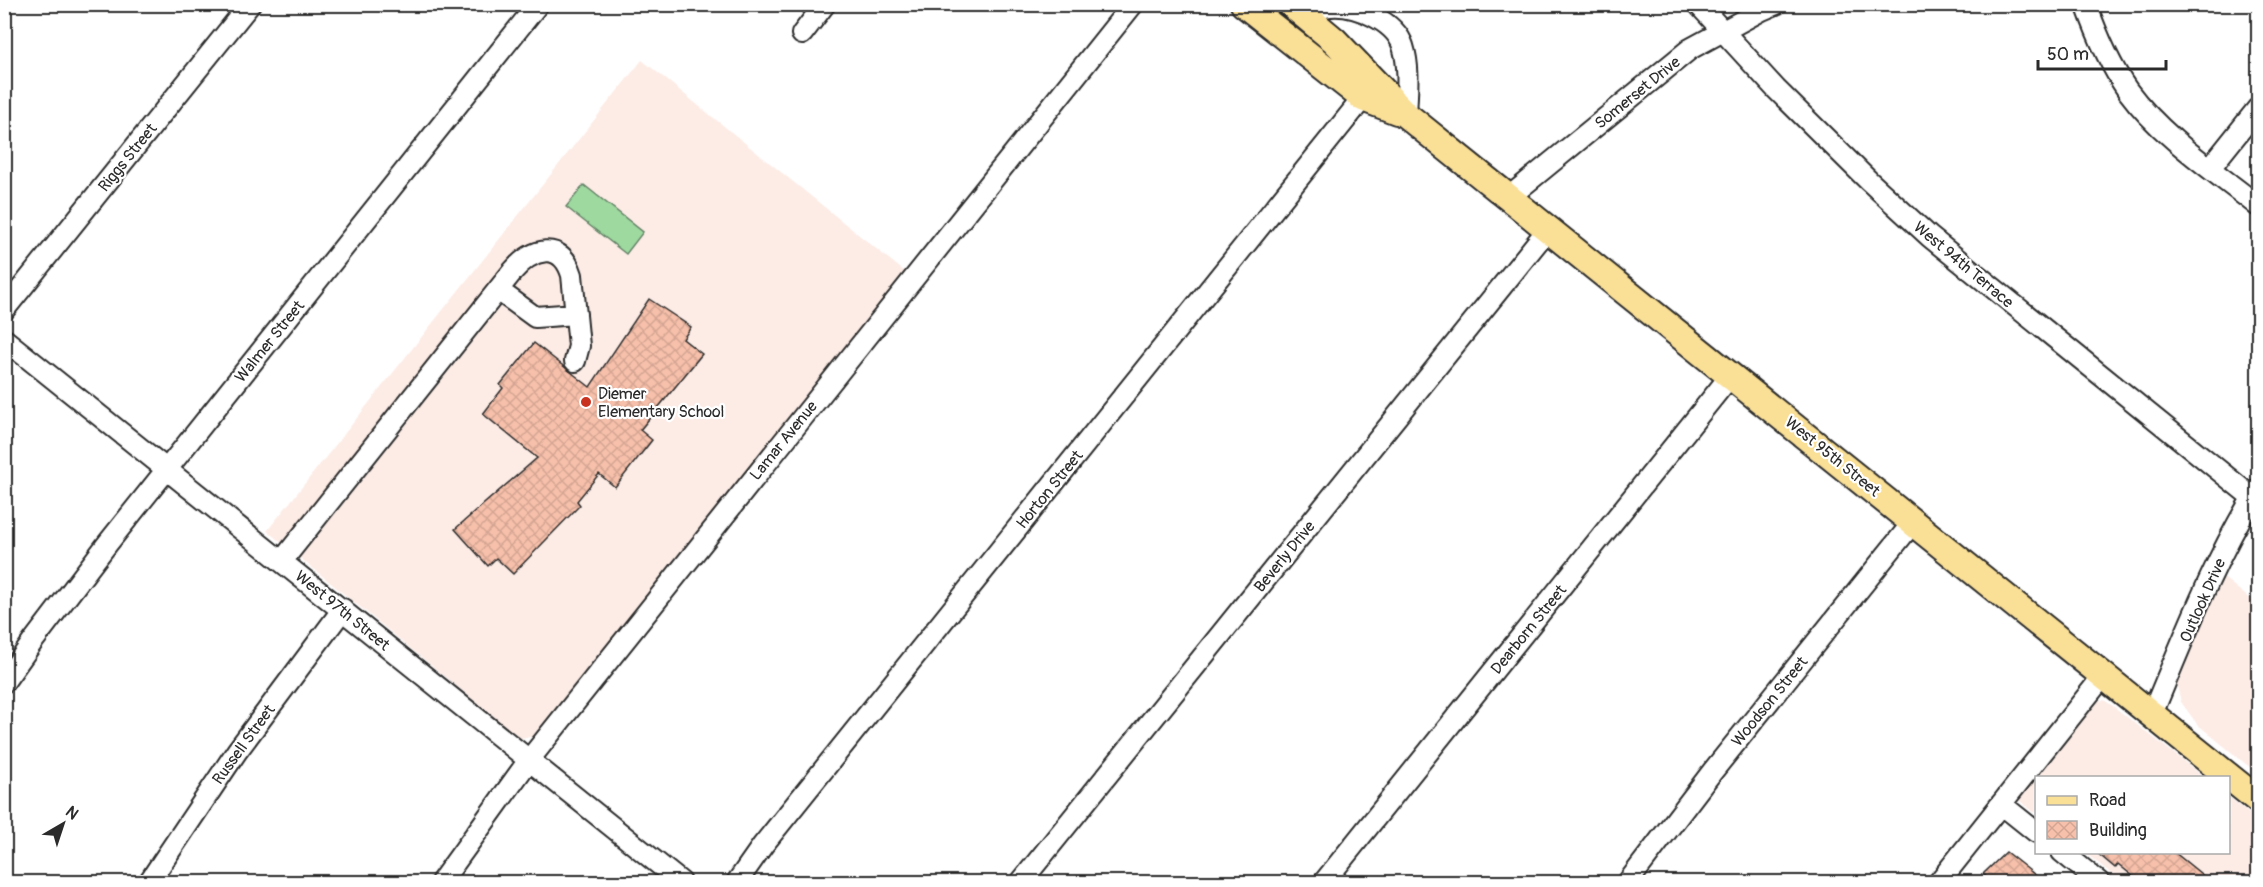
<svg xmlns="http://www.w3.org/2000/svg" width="2263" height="887" viewBox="0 0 2263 887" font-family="Pangolin,sans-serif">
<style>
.built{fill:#fdece6}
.green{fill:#9ed9a0;stroke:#648266;stroke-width:1.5}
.building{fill:url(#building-cross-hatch);stroke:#2b2b2b;stroke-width:1.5}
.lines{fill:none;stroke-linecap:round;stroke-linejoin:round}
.minor-casing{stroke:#2b2b2b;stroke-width:24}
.major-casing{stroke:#2b2b2b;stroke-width:30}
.minor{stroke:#fff;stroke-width:20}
.major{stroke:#fadf96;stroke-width:26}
.poi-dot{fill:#c8321e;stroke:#fff;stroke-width:2}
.labels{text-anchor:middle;stroke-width:4.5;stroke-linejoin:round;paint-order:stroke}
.street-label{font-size:16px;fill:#2b2b2b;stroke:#fff}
.poi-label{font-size:16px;fill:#2b2b2b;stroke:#fff;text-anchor:start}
</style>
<defs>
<pattern id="building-cross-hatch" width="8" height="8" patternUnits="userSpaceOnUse" patternTransform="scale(1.5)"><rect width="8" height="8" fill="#f7c0ab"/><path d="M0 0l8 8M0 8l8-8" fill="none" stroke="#d4a593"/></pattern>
</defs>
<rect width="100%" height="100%" fill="#fff"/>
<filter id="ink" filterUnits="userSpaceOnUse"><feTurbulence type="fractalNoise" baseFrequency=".0167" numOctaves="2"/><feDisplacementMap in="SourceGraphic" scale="12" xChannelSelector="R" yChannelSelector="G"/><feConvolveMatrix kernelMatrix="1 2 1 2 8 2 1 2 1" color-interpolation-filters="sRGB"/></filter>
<g filter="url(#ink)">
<path class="built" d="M 642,60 L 905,272 L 532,737 L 520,738 L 267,531 Z
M 2220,575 L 2258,605 L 2258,774 L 2197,724 L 2181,702 L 2176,682 L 2179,670 Z
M 2104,700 L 2113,706 L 2204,777 L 2036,778 L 2036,814 L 2016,798 L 2090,705 L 2097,701 Z
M 2229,797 L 2258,821 L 2258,864 L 2248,882 L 2122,882 L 2085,853 L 2228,852 Z"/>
<path class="green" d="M 584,185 L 643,232 L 626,254 L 566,207 Z"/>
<path class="building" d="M 649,299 L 691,327 L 683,339 L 702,354 L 640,430 L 652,440 L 615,487 L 599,474 L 577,501 L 580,505 L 513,574 L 496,558 L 488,566 L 455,529 L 537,458 L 483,414 L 503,388 L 500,385 L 534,343 L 590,387 Z
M 2006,852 L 2044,882 L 1993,882 L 1983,874 Z
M 2096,852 L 2174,852 L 2211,882 L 2140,882 L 2118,864 L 2115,868 Z"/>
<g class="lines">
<g class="minor-casing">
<path id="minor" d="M 1698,4 L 1776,89 L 1869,181 L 1930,237 L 2253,498
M 2086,4 C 2097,35 2109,64 2128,91 C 2162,137 2214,171 2258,206
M 1305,16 C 1313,12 1323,6 1331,6 C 1355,4 1395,21 1403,46 C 1410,68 1407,92 1406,115
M 802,34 L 825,4
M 2210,168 L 2258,108
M 1509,197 L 1690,49 L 1762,10 L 1776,4
M 498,290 L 535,317 L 576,314
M 4,310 L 250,4
M 4,339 L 681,882
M 282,561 L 513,271 C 532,249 561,239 572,275 L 579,346 L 575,361
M 4,682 L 34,640 L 108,543 L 538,4
M 2152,714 C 2184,638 2214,559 2258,489
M 2001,804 L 2036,832
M 2062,852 L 2099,882
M 149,882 L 237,751 L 343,609
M 441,882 L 529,760 L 1133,4
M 737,882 L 763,845 L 1363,98
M 1021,882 L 1548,229
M 1324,882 L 1731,375
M 1628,882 L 1712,772 L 1914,521
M 1939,882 L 2104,675"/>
</g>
<g class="major-casing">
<path id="major" d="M 1244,4 L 1363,98 L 1397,111
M 1291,4 L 1334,40 L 1406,115 L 2258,800"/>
</g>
<use href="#minor" class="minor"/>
<use href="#major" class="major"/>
</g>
</g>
<circle class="poi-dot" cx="586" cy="402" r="6"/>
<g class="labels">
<g class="street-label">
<text transform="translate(1637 92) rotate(-39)" y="6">Somerset Drive</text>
<text transform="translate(127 157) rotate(-51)" y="6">Riggs Street</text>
<text transform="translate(1964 264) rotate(40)" y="6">West 94th Terrace</text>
<text transform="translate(269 341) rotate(-51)" y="6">Walmer Street</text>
<text transform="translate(783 440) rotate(-51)" y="6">Lamar Avenue</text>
<text transform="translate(1833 456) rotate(39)" y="6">West 95th Street</text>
<text transform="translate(1049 489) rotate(-51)" y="6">Horton Street</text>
<text transform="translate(1284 556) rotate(-51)" y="6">Beverly Drive</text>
<text transform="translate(2202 600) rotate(-66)" y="6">Outlook Drive</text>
<text transform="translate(343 610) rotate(39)" y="6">West 97th Street</text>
<text transform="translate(1528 629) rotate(-51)" y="6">Dearborn Street</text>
<text transform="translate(1769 701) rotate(-51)" y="6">Woodson Street</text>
<text transform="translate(243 744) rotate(-54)" y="6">Russell Street</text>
</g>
<g class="poi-label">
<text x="598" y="399">Diemer<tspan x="598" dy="18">Elementary School</tspan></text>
</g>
</g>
<rect width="2263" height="887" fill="none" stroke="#fff" stroke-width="24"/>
<rect x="12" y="12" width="2239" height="863" fill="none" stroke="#2b2b2b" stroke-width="2" filter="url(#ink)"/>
<rect x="2035" y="776" width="195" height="78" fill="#ffffff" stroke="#aaaaaa" stroke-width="1.5"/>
<rect x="2047" y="796" width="30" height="9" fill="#fadf96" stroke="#aaaaaa" stroke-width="1.5"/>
<text x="2089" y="806" font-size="18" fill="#2b2b2b">Road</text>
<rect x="2047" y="821" width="30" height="18" fill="url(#building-cross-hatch)" stroke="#aaaaaa" stroke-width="1.5"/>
<text x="2089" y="836" font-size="18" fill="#2b2b2b">Building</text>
<g transform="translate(63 824) rotate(39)" stroke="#ffffff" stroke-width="4.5" paint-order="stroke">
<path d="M0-4.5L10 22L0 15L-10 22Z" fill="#2b2b2b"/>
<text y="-9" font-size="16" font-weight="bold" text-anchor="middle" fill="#2b2b2b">N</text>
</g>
<path d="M2038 60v9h128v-9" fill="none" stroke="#2b2b2b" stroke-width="3"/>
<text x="2047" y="60" font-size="18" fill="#2b2b2b" stroke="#ffffff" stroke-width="4.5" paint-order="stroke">50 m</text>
</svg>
